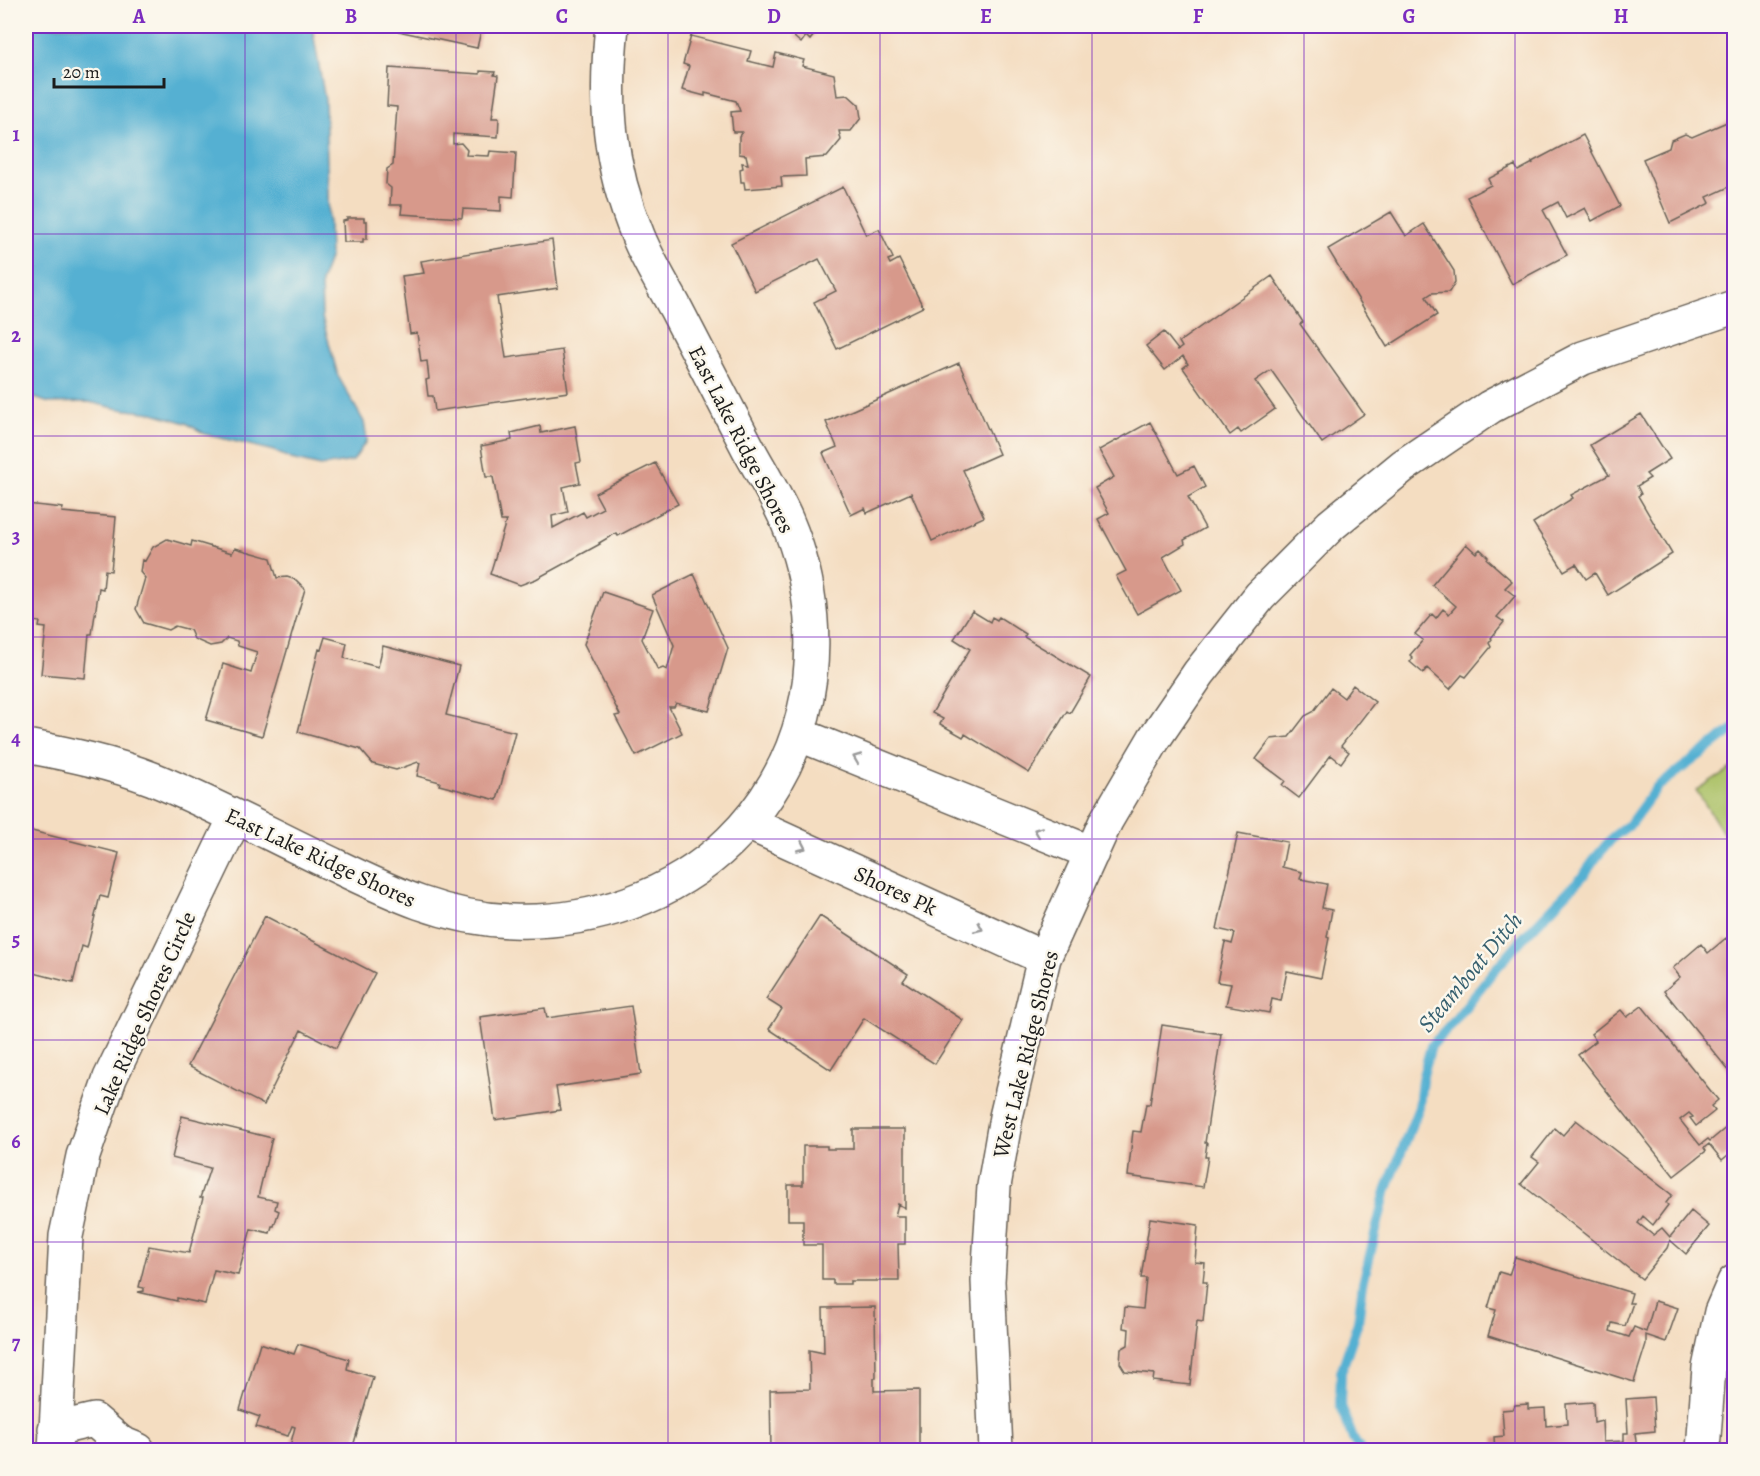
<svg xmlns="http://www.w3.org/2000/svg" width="1760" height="1476" viewBox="0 0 1760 1476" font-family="Alegreya,serif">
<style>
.green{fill:#abc166;stroke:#646e41;stroke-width:1.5}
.water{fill:#54b0d2;stroke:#386677;stroke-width:1.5}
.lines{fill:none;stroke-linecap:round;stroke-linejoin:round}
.stream{stroke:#54b0d2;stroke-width:10}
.building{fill:#d7998b}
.minor-casing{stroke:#686056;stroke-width:36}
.minor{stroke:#fff;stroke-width:33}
.oneway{stroke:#999}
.grid{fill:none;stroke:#7b2cbf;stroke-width:1.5;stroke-opacity:0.55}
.labels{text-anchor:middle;stroke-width:5;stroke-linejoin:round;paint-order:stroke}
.street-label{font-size:22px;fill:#1c1c1c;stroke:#fbf7ec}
.water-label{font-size:24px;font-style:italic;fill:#355f6e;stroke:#fbf7ec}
.neatline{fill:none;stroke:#7b2cbf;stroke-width:2}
.grid-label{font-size:20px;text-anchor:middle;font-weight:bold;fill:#7b2cbf}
</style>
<rect width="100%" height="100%" fill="#fbf7ec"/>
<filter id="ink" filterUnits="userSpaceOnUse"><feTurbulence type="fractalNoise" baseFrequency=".0167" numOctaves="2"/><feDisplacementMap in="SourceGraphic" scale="12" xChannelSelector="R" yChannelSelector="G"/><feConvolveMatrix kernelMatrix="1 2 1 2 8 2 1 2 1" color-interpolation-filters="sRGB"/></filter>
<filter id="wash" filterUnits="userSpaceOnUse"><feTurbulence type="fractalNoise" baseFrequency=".008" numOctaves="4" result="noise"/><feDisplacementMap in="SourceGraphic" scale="24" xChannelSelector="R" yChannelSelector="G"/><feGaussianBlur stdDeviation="1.35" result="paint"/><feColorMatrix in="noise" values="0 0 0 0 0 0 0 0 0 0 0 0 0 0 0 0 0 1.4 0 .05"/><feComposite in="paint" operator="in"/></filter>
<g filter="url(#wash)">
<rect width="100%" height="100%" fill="#f4ddc1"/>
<path class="green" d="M 1734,766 L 1734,850 L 1696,790 Z"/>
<path class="water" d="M 26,26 L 312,26 L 325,100 L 330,255 L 321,282 L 322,317 L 338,376 L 364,422 L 367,440 L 353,461 L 321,466 L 291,459 L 274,451 L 205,434 L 186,423 L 153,413 L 119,409 L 89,402 L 49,403 L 26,395 Z"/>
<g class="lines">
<path class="stream" d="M 1360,1450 L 1353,1439 L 1340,1403 L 1341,1372 L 1358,1322 L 1363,1283 L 1385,1194 L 1419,1107 L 1422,1079 L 1431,1046 L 1451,1025 L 1492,973 L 1522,939 L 1583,876 L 1598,855 L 1614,836 L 1630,824 L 1657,787 L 1734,729"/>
</g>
<g id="blocks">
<path class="building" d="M 385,26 L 482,26 L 477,48 L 384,28 Z
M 785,26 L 821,26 L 810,40 L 806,36 L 801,43 L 794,37 L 799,31 L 796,28 L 791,34 L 784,28 Z
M 691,36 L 751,51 L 748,61 L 773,67 L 776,53 L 804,60 L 802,66 L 834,74 L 837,96 L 848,95 L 859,105 L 861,118 L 851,131 L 839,131 L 841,140 L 827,157 L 805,159 L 806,176 L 781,177 L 782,186 L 745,189 L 744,182 L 741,182 L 740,169 L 743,168 L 742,163 L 748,164 L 746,155 L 739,154 L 739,136 L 742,132 L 733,132 L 731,112 L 740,111 L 736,101 L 705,93 L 705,96 L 682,90 L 689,66 L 683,64 Z
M 389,68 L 480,74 L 480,71 L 495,72 L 494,75 L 498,76 L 492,118 L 499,118 L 498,137 L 453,134 L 453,144 L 461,143 L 467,150 L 466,155 L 489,156 L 490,151 L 516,153 L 513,197 L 501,196 L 501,211 L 463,209 L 462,218 L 401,214 L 402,205 L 390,205 L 391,188 L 386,184 L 387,169 L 393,165 L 397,107 L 387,106 Z
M 1734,119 L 1734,194 L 1731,186 L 1707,197 L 1710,203 L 1670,223 L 1643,159 L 1669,148 L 1671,140 L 1685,134 L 1692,137 Z
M 1583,135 L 1620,206 L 1592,221 L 1585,208 L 1566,218 L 1558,202 L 1543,210 L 1567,255 L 1512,284 L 1467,197 L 1491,185 L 1488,179 L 1515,165 L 1518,171 L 1533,163 L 1532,162 Z
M 843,187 L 866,235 L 879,229 L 893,258 L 888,260 L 890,264 L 899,259 L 923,307 L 837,349 L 814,302 L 836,291 L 819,259 L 755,291 L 731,243 Z
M 1391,212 L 1406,236 L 1424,224 L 1454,271 L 1455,282 L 1449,292 L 1432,293 L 1426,297 L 1437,315 L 1387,347 L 1328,249 Z
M 347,218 L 364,218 L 364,221 L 367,221 L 367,239 L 363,239 L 363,242 L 344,242 L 343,221 L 347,220 Z
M 552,240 L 558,288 L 497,297 L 506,358 L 562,350 L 568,392 L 435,411 L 433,396 L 428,396 L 426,380 L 429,379 L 427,361 L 421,362 L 417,333 L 410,334 L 402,276 L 424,273 L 421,261 Z
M 1272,276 L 1303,322 L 1300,324 L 1364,414 L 1322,443 L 1271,370 L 1255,381 L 1275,409 L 1241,433 L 1238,429 L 1230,435 L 1183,368 L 1188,364 L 1183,356 L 1165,370 L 1146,346 L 1164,332 L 1178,350 L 1182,347 L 1179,342 Z
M 959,363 L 999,454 L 963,470 L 984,517 L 932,541 L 911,493 L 867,513 L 865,508 L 851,515 L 823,453 L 837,447 L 826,422 Z
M 1641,414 L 1670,459 L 1646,474 L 1650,478 L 1637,486 L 1641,494 L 1638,496 L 1672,554 L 1608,595 L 1595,573 L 1586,579 L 1576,564 L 1564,571 L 1533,523 L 1573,498 L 1571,495 L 1609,475 L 1590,445 Z
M 1150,422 L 1178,474 L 1194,466 L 1205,487 L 1188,497 L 1205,528 L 1184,540 L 1185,544 L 1163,557 L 1181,590 L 1137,614 L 1116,576 L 1126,571 L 1098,519 L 1109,513 L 1095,488 L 1114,477 L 1099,450 Z
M 540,426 L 541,433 L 575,426 L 581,462 L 576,463 L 580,483 L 563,487 L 568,512 L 552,516 L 553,528 L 583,512 L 586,517 L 603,508 L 595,493 L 655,463 L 678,504 L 618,536 L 616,533 L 599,543 L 600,544 L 536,579 L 520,585 L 490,574 L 506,521 L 501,521 L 493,477 L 486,477 L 481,446 L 512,440 L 511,433 Z
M 26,504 L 63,508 L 62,512 L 116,517 L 111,571 L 105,570 L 103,589 L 99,588 L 92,634 L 89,634 L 85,678 L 41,674 L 46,628 L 39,627 L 40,622 L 34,621 L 33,633 L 26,633 Z
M 167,539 L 191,546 L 192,541 L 232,553 L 235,548 L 271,558 L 277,578 L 287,577 L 296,580 L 305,589 L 262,736 L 206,720 L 223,664 L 251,673 L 257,652 L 238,646 L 237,641 L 227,638 L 221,644 L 210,646 L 194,639 L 190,630 L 175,626 L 168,630 L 144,623 L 136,609 L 145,578 L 140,572 L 142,560 L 145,561 L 153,547 Z
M 1466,544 L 1476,553 L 1480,549 L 1488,557 L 1487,559 L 1512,581 L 1505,588 L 1515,596 L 1497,617 L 1504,622 L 1491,638 L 1492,639 L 1489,643 L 1491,647 L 1466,677 L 1462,675 L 1450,689 L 1427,668 L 1423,673 L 1410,662 L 1413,658 L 1410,655 L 1423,640 L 1415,634 L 1432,614 L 1436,618 L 1443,609 L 1449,614 L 1456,606 L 1432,585 Z
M 694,574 L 728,648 L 709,711 L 676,703 L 674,707 L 669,707 L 682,733 L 636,756 L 615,716 L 620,715 L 584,644 L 603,592 L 653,609 L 642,639 L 658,670 L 663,668 L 667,670 L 674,645 L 652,595 Z
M 972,611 L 990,622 L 992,617 L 997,620 L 999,617 L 1026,634 L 1024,637 L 1091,677 L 1070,713 L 1067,711 L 1029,773 L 965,734 L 963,737 L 940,724 L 943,719 L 932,713 L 970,649 L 954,639 Z
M 325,637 L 347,643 L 344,658 L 378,667 L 383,646 L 459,666 L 446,715 L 515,732 L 497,800 L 439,785 L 440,782 L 417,776 L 420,763 L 418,762 L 396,770 L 373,764 L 360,749 L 298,732 L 319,649 L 321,650 Z
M 1353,685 L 1375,702 L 1341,746 L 1349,752 L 1341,763 L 1331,755 L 1299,798 L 1282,785 L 1285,781 L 1256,759 L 1271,739 L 1289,737 L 1305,716 L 1313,712 L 1331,688 L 1344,698 Z
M 28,830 L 119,853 L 108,898 L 100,896 L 87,948 L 82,946 L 73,983 L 26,971 L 26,838 Z
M 1238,833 L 1287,842 L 1282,867 L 1302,872 L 1300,879 L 1327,884 L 1322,908 L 1332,910 L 1327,937 L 1329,938 L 1321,978 L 1287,971 L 1281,1001 L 1272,999 L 1269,1013 L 1226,1005 L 1231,984 L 1217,982 L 1225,942 L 1232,944 L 1235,933 L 1217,929 Z
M 265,916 L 375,973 L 336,1048 L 301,1030 L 264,1105 L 188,1066 Z
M 820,916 L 908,974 L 903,981 L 963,1020 L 935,1064 L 864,1018 L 831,1070 L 769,1029 L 782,1009 L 766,999 Z
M 1726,938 L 1734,948 L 1734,1077 L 1664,991 L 1680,977 L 1673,968 L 1701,944 L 1708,953 Z
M 631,1006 L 641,1074 L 556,1087 L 560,1110 L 495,1120 L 480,1017 L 545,1008 L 547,1018 Z
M 1642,1006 L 1718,1100 L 1711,1106 L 1715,1111 L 1696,1126 L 1690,1118 L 1693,1117 L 1689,1113 L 1680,1120 L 1700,1145 L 1708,1139 L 1710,1141 L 1734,1121 L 1734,1150 L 1722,1160 L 1709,1144 L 1704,1148 L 1706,1151 L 1674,1176 L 1578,1055 L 1596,1041 L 1591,1034 L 1621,1010 L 1627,1017 Z
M 1162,1025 L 1221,1034 L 1205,1143 L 1207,1143 L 1205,1157 L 1208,1157 L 1203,1187 L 1128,1176 L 1133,1131 L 1141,1132 L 1146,1104 L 1150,1104 Z
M 182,1116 L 272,1138 L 258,1197 L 277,1201 L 275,1209 L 279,1211 L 274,1226 L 272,1226 L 270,1233 L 251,1229 L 238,1275 L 214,1270 L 205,1304 L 177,1298 L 177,1301 L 138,1292 L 144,1291 L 144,1288 L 139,1287 L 149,1246 L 189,1253 L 203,1198 L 200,1198 L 210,1168 L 172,1158 Z
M 1576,1120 L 1672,1195 L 1666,1203 L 1668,1205 L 1653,1225 L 1643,1216 L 1638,1223 L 1653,1235 L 1662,1228 L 1670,1237 L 1691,1211 L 1709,1226 L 1686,1254 L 1670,1240 L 1667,1248 L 1642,1279 L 1521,1184 L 1539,1162 L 1532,1157 L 1555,1128 L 1563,1135 Z
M 853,1129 L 905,1129 L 905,1208 L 898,1204 L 895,1216 L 905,1216 L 905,1244 L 898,1244 L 899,1281 L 850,1281 L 850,1284 L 833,1284 L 833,1280 L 822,1280 L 822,1245 L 803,1245 L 803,1220 L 788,1220 L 788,1185 L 803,1185 L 803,1146 L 827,1146 L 827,1149 L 853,1149 Z
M 1150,1218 L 1198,1225 L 1195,1262 L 1205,1263 L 1203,1282 L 1207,1282 L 1203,1322 L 1197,1321 L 1190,1385 L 1153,1381 L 1154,1374 L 1125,1371 L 1120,1363 L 1121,1349 L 1128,1345 L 1129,1329 L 1123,1328 L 1125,1307 L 1143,1309 L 1146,1278 L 1141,1278 Z
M 1515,1257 L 1632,1293 L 1629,1303 L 1633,1303 L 1625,1326 L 1612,1323 L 1610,1331 L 1629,1337 L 1634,1327 L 1646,1332 L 1655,1301 L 1678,1308 L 1666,1342 L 1646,1335 L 1646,1344 L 1634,1382 L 1488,1336 L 1496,1310 L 1488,1308 L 1499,1272 L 1509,1275 Z
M 875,1307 L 876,1378 L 874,1378 L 874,1391 L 919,1390 L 919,1450 L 771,1450 L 770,1390 L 810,1389 L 809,1350 L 824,1353 L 823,1308 Z
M 260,1343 L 294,1354 L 298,1344 L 349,1359 L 347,1369 L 373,1377 L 352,1450 L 289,1450 L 295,1427 L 292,1426 L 288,1436 L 256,1427 L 260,1417 L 240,1410 Z
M 1653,1397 L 1655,1431 L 1635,1433 L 1637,1450 L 1495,1450 L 1494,1437 L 1504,1436 L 1502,1410 L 1513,1409 L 1515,1405 L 1528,1404 L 1528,1409 L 1545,1408 L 1546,1426 L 1567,1424 L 1566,1404 L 1593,1402 L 1594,1423 L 1602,1421 L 1603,1442 L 1624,1441 L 1624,1433 L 1628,1433 L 1626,1399 Z"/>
</g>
</g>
<g filter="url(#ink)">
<use href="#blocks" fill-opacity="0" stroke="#686056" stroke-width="1.5"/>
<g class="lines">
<g class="minor-casing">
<path id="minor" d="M 798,734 L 1092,853
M 26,746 C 69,754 112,763 153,779 C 214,804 273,836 332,864 C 392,893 443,918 511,921 C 591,924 673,897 730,841 C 765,807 791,763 803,715 C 819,651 813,582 787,521 C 776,496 761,472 748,448 C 724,401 700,355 676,309 C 663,285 648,261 638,236 C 608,164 604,102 612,26
M 748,823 L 1044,958
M 55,1429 L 94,1420 L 121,1443 L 138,1450
M 55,1450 L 66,1236 L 83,1156 L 110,1078 L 235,818
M 996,1450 L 988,1281 L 994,1186 L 1006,1117 L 1044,958 L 1106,821 L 1154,739 L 1199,673 L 1260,596 L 1331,525 L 1403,466 L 1490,407 L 1583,358 L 1734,307
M 1703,1450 L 1709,1368 L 1721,1312 L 1734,1282"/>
</g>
<use href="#minor" class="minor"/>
</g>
<defs><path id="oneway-chevron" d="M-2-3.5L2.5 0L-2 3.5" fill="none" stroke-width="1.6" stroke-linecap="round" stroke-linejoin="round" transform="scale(1.5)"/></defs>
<g class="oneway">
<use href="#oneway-chevron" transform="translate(857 758) rotate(-158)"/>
<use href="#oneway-chevron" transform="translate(1038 831) rotate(-158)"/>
<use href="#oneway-chevron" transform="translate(802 847) rotate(25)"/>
<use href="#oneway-chevron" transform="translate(979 928) rotate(25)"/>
</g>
</g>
<path class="grid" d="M 245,26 L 245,1450M 456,26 L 456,1450M 668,26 L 668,1450M 880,26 L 880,1450M 1092,26 L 1092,1450M 1304,26 L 1304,1450M 1515,26 L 1515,1450M 26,234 L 1734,234M 26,436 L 1734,436M 26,637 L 1734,637M 26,839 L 1734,839M 26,1040 L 1734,1040M 26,1242 L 1734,1242"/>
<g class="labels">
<g class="street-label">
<text transform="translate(742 439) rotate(63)" y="8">East Lake Ridge Shores</text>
<text transform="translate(321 857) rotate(25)" y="8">East Lake Ridge Shores</text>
<text transform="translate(896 890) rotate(25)" y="8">Shores Pk</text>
<text transform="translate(144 1013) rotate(-66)" y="8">Lake Ridge Shores Circle</text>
<text transform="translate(1025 1054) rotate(-76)" y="8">West Lake Ridge Shores</text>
</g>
<g class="water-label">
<text transform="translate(1470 972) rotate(-50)" y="8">Steamboat Ditch</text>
</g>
</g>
<rect width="1760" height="1476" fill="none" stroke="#fbf7ec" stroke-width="66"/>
<path d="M54 78v9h110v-9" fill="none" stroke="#1c1c1c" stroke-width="3"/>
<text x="63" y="78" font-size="18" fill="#1c1c1c" stroke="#fbf7ec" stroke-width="4.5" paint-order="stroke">20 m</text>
<rect x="33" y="33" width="1694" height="1410" class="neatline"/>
<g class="grid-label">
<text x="139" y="23">A</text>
<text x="351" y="23">B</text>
<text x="562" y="23">C</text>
<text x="774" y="23">D</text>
<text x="986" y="23">E</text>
<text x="1198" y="23">F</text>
<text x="1409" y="23">G</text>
<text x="1621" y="23">H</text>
<text x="16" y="141">1</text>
<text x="16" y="342">2</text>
<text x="16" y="543">3</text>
<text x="16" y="745">4</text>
<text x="16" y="946">5</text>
<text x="16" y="1148">6</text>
<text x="16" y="1349">7</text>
</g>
</svg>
